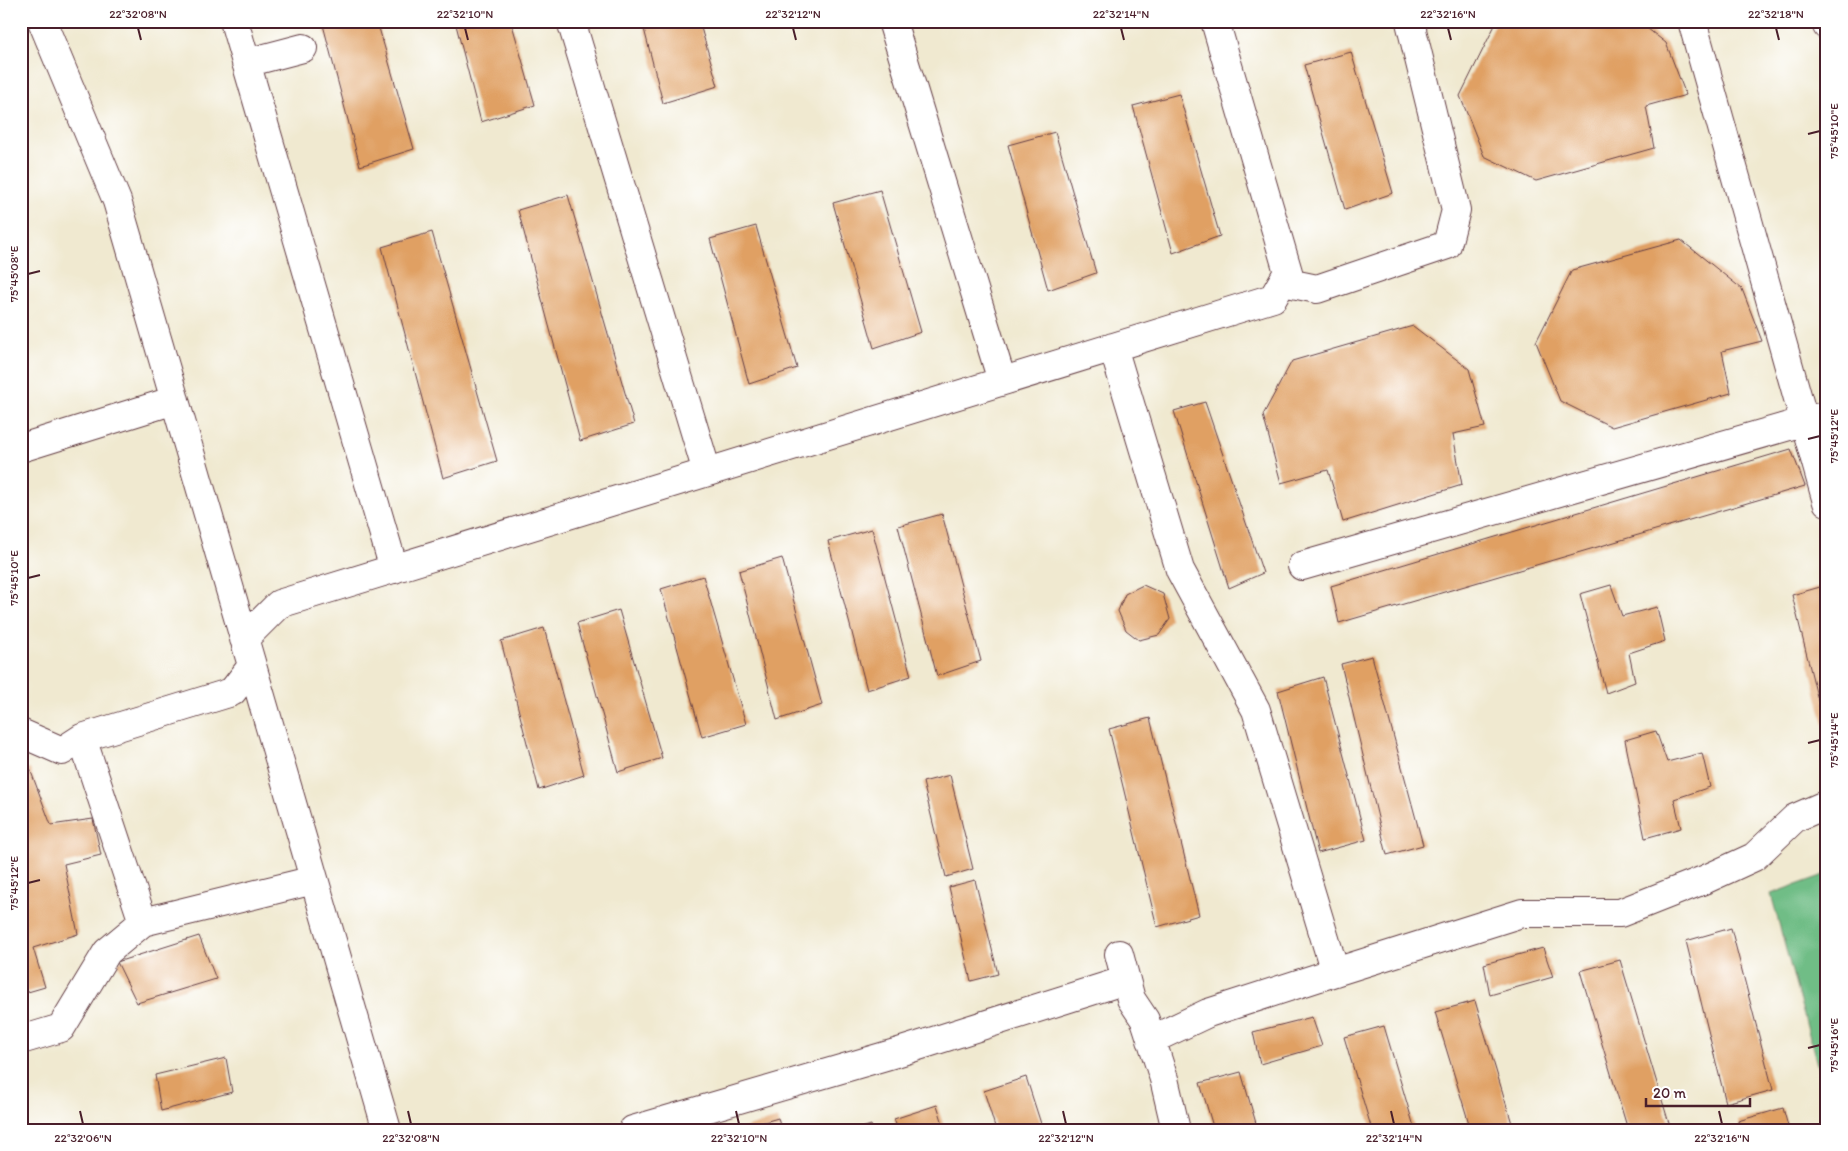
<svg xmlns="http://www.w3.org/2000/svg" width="1848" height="1151" viewBox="0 0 1848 1151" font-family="Itim,sans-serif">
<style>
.forest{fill:#6fbd86;stroke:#5c6e58}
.building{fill:#e0a064}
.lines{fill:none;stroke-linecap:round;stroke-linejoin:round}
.minor-casing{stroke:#633d44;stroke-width:30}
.minor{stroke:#fff;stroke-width:28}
.ticks{fill:none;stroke:#4a1f2b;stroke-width:2}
.neatline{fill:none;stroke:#4a1f2b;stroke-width:2}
.ticks-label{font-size:12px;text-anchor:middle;fill:#4a1f2b}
</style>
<rect width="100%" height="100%" fill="#fff"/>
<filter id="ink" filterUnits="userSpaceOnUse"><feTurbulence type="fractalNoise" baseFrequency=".02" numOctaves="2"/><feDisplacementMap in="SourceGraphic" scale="10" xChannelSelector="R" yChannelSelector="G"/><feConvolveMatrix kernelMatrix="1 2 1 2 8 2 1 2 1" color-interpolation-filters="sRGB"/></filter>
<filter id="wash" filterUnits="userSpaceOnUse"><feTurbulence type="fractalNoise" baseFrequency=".0096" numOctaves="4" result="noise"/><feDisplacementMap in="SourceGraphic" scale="20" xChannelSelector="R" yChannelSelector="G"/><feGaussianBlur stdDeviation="1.12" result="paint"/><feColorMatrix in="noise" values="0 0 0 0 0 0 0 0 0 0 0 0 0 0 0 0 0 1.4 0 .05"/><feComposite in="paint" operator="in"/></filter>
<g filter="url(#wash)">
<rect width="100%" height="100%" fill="#f0e9d0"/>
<path class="forest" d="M 1827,874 L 1827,1101 L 1771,894 Z"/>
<g id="blocks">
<path class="building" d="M 322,21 L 377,21 L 414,149 L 360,166 Z
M 455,21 L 511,21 L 535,105 L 481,122 Z
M 642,21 L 699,21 L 718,86 L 663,103 Z
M 1508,21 L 1638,21 L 1666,43 L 1686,95 L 1646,106 L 1654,148 L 1536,181 L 1484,156 L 1460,96 L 1495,25 Z
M 1351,52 L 1393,193 L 1345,210 L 1304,65 Z
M 1179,94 L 1220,236 L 1173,253 L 1133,106 Z
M 1055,132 L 1096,273 L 1048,290 L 1008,145 Z
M 880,190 L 921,332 L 874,348 L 833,203 Z
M 568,195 L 634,424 L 580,441 L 518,210 Z
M 756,226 L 797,368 L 749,384 L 710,239 Z
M 432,232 L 497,461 L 443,478 L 382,247 Z
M 1681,240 L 1742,289 L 1762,341 L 1722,351 L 1731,393 L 1612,427 L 1560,401 L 1536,342 L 1572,270 Z
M 1413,326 L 1469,369 L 1485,427 L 1453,434 L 1462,485 L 1343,522 L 1328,470 L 1281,483 L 1263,415 L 1292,361 Z
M 1205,402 L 1263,573 L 1229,588 L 1174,411 Z
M 1791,449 L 1805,486 L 1339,623 L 1331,586 Z
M 942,514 L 981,661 L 937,676 L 898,526 Z
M 872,529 L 911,676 L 867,690 L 828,541 Z
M 782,558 L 822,705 L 777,720 L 739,571 Z
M 703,576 L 746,724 L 702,737 L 661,589 Z
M 1143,585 L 1163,594 L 1170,619 L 1159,635 L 1139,640 L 1126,630 L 1118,611 L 1125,594 Z
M 1611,585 L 1622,616 L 1657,607 L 1665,641 L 1629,653 L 1635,682 L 1606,693 L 1580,594 Z
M 1827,585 L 1827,733 L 1826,733 L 1792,595 Z
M 619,610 L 662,758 L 618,772 L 577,623 Z
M 544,628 L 584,775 L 539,790 L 501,641 Z
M 1372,656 L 1423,845 L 1387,855 L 1341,664 Z
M 1323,677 L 1366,840 L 1318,853 L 1278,691 Z
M 1150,718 L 1199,915 L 1157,927 L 1109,729 Z
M 1656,731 L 1667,762 L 1702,753 L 1710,787 L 1674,799 L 1681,828 L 1645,838 L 1625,740 Z
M 30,769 L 51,825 L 93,819 L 101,855 L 64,864 L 78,934 L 33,948 L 45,987 L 21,994 L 21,771 Z
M 950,775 L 973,869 L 946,877 L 923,782 Z
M 975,880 L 998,974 L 971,981 L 949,887 Z
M 1731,928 L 1773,1090 L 1726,1103 L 1686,941 Z
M 199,936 L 216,979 L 137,1003 L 117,962 Z
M 1543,948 L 1553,977 L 1490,995 L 1484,964 Z
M 1620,960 L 1671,1130 L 1628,1130 L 1580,971 Z
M 1475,1001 L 1514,1130 L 1471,1130 L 1435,1012 Z
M 1312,1017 L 1322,1046 L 1260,1064 L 1253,1032 Z
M 1384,1026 L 1415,1130 L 1372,1130 L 1344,1037 Z
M 226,1058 L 232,1092 L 161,1111 L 155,1075 Z
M 1241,1072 L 1258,1130 L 1214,1130 L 1200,1083 Z
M 1026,1077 L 1043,1130 L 996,1130 L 984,1091 Z
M 937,1105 L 945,1130 L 898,1130 L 894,1119 Z
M 1783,1108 L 1789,1130 L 1740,1130 L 1738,1121 Z
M 778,1118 L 781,1130 L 741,1130 L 741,1129 Z
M 871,1125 L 873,1130 L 858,1130 L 858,1129 Z"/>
</g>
</g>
<g filter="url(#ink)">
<use href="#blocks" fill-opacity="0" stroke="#633d44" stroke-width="1"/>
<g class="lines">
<g class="minor-casing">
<path id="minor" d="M 42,21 L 117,201 L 387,1130
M 234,21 L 394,569
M 571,21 L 707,472
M 892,21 L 1002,381
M 1692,21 L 1827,502
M 1825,21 L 1827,26
M 246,63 L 303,48
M 1283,282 L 1317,289 L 1447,245 L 1456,210 L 1410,22 L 1414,21
M 1113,347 L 1180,570 L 1256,710 L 1335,972
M 21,448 L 175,400
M 1302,566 L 1827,415
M 244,639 L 279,604 L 1273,298 L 1288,272 L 1215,21
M 21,733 L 62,751 L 82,738 L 232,692 L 252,666
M 143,922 L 314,880
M 1119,954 L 1131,999 L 1145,1020 L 1164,1079 L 1176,1130
M 21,1040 L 61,1028 L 107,952 L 143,922 L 82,738
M 1151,1040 L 1208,1013 L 1335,972 L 1522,913 L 1620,913 L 1706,879 L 1754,857 L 1795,818 L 1827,804
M 633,1130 L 899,1052 L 1126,980"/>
</g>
<use href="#minor" class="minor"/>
</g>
</g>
<path class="ticks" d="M 138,28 L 141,40M 465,28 L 468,40M 793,28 L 796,40M 1121,28 L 1124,40M 1448,28 L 1451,40M 1776,28 L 1779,40M 1808,134 L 1820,131M 28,274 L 40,271M 1808,439 L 1820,436M 28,578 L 40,575M 1808,743 L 1820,740M 28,883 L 40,880M 1808,1048 L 1820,1045M 80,1111 L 83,1124M 408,1111 L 411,1124M 736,1111 L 739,1124M 1063,1111 L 1066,1124M 1391,1111 L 1394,1124M 1719,1111 L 1722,1124"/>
<rect width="1848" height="1151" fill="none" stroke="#fff" stroke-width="55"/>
<path d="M1646 1098v8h104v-8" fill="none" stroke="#4a1f2b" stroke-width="2.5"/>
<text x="1653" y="1098" font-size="15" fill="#4a1f2b" stroke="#ffffff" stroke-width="4" paint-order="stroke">20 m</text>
<rect x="28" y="28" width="1792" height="1096" class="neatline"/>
<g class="ticks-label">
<text x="138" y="18">22°32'08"N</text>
<text x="465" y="18">22°32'10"N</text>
<text x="793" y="18">22°32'12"N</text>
<text x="1121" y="18">22°32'14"N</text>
<text x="1448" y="18">22°32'16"N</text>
<text x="1776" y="18">22°32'18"N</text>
<text transform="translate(1834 131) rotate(-90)" y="4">75°45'10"E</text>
<text transform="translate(14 274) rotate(-90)" y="4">75°45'08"E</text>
<text transform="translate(1834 436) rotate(-90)" y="4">75°45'12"E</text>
<text transform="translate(14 578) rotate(-90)" y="4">75°45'10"E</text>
<text transform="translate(1834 740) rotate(-90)" y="4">75°45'14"E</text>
<text transform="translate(14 883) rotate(-90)" y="4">75°45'12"E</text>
<text transform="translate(1834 1045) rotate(-90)" y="4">75°45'16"E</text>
<text x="83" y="1142">22°32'06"N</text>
<text x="411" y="1142">22°32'08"N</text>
<text x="739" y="1142">22°32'10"N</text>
<text x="1066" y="1142">22°32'12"N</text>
<text x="1394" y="1142">22°32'14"N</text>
<text x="1722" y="1142">22°32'16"N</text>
</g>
</svg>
